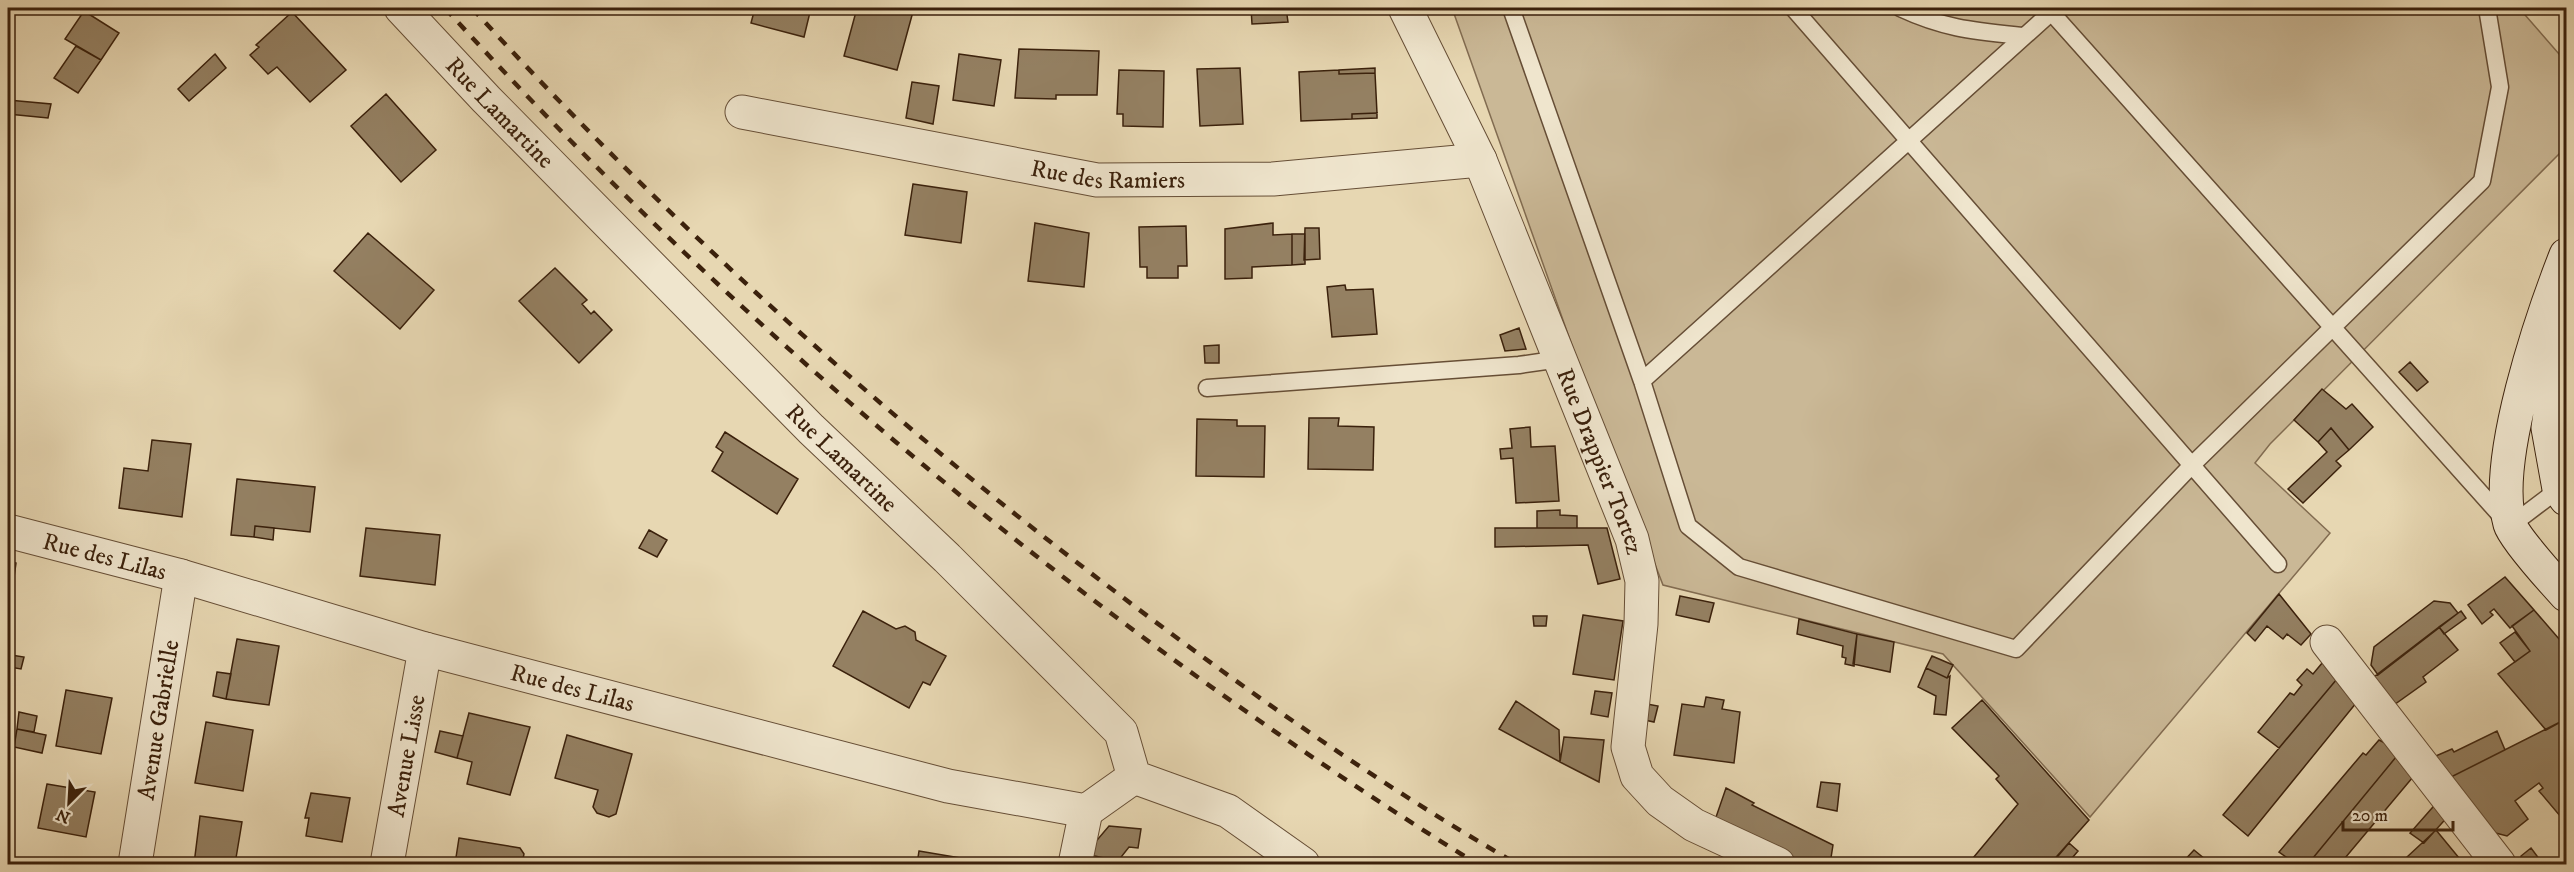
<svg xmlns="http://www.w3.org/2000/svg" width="2574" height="872" viewBox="0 0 2574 872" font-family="'IM FELL DW Pica',serif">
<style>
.green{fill:#cab896;stroke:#826c51;stroke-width:1.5}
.building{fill:#948062;stroke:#3b210c;stroke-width:1.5}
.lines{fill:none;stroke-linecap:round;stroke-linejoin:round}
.lane-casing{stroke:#664e36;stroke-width:19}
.street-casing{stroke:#664e36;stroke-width:35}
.secondary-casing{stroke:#3b210c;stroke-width:35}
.lane{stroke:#efe5cd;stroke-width:16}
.street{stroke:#efe5cd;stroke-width:33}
.secondary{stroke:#efe5cd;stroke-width:33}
.rail{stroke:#3b210c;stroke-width:4.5;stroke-dasharray:10 10;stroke-linecap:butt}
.labels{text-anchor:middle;stroke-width:4.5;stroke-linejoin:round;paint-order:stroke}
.street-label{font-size:24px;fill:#3b210c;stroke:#efe5cd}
</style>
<rect width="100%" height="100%" fill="#e7d7b2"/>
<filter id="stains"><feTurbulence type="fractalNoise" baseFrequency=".00333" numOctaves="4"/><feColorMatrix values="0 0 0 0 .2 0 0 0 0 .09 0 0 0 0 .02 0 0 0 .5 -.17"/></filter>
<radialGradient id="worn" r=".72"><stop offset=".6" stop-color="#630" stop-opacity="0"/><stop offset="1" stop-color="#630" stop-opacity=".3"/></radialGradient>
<path class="green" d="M 1452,8 L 2519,8 L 2566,62 L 2566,147 L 2270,444 L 2255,463 L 2330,533 L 2090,817 L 1943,654 L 1663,585 L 1590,396 Z"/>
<path class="building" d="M 755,8 L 811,8 L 804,37 L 751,23 Z
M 857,8 L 914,8 L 897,70 L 844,56 Z
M 1251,8 L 1286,8 L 1288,22 L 1252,24 Z
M 84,11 L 119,33 L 101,60 L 65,39 Z
M 292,12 L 346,70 L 310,102 L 277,67 L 268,74 L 250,55 L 259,47 L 256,45 Z
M 76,46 L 101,60 L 78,93 L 54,78 Z
M 1019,49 L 1099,51 L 1097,95 L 1056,95 L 1056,99 L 1015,98 Z
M 215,54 L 226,68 L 189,101 L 178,89 Z
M 959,54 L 1001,60 L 994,106 L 953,100 Z
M 1240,68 L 1243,124 L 1200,126 L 1197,69 Z
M 1375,68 L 1375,73 L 1339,74 L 1339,70 Z
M 1119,70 L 1164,71 L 1163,127 L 1123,126 L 1123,114 L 1117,114 Z
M 1339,70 L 1339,74 L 1375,73 L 1377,113 L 1352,114 L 1352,119 L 1301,121 L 1299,72 Z
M 912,82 L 939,86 L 933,124 L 906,118 Z
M 386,94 L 436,150 L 401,182 L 351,126 Z
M 8,100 L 51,104 L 48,118 L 8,114 Z
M 1377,113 L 1377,118 L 1352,119 L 1352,114 Z
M 913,184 L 967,192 L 961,243 L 905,235 Z
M 1035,223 L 1089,233 L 1084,287 L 1028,281 Z
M 1273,223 L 1273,235 L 1292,234 L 1292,265 L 1252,267 L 1252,278 L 1225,279 L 1225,229 Z
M 1186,226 L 1187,266 L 1178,266 L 1178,278 L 1147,278 L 1147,267 L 1140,267 L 1139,227 Z
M 1305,228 L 1319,228 L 1320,259 L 1304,260 Z
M 368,233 L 434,290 L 400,329 L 334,271 Z
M 1292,234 L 1305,234 L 1305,264 L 1292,265 Z
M 555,268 L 587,300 L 582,304 L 591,314 L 594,311 L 612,330 L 579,363 L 519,301 Z
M 1345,285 L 1346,290 L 1373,289 L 1377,334 L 1332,337 L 1327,287 Z
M 1519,328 L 1526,349 L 1505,351 L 1500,335 Z
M 1219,345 L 1219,363 L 1205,363 L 1204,346 Z
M 2410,362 L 2428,382 L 2417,391 L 2399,372 Z
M 2322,389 L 2346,409 L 2352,404 L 2373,427 L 2349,450 L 2331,428 L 2318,442 L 2294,420 Z
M 1309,418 L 1339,418 L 1338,426 L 1374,427 L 1373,470 L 1308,469 Z
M 1197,419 L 1237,420 L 1237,426 L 1265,426 L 1264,477 L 1196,476 Z
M 1530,427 L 1531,447 L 1555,446 L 1559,501 L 1516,503 L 1513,458 L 1501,459 L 1500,449 L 1512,448 L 1510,429 Z
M 2331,428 L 2349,450 L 2336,461 L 2341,466 L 2303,503 L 2288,489 L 2327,452 L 2318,442 Z
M 725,432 L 798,479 L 777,514 L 712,471 L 723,452 L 716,447 Z
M 152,440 L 191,444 L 182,517 L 119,508 L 124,468 L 148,471 Z
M 237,479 L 315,487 L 310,532 L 255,526 L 254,537 L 231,535 Z
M 1560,510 L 1560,515 L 1577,516 L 1577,528 L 1537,528 L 1537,511 Z
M 255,526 L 274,528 L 273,540 L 254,537 Z
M 366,528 L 440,535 L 435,585 L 360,576 Z
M 1495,528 L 1607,528 L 1620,579 L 1598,584 L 1588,545 L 1495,547 Z
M 649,530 L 667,540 L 657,557 L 639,548 Z
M 8,561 L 16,563 L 8,619 Z
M 2505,577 L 2534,610 L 2510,628 L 2494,609 L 2490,612 L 2493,615 L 2482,624 L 2468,605 Z
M 2279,594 L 2311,634 L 2301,645 L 2287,634 L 2283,639 L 2267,626 L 2255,641 L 2247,633 Z
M 1680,596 L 1714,603 L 1709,622 L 1676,615 Z
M 2434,601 L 2450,603 L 2458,613 L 2378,675 L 2371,665 L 2374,647 Z
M 2534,610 L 2566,647 L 2566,719 L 2546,730 L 2498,674 L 2530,651 L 2512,626 Z
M 863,611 L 896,629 L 905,626 L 915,632 L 916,640 L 946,656 L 930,685 L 923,682 L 909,708 L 833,666 Z
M 2461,611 L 2466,618 L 2444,634 L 2439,627 Z
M 1583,615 L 1623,621 L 1614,680 L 1573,674 Z
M 1533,616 L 1547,616 L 1546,626 L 1534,626 Z
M 1799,619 L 1857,634 L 1854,666 L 1845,664 L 1846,658 L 1842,657 L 1843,646 L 1797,634 Z
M 2439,627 L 2458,650 L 2423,677 L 2426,682 L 2391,707 L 2370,680 Z
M 2515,632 L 2530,651 L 2515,662 L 2500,643 Z
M 1857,634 L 1894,642 L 1890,672 L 1853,664 Z
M 237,639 L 279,646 L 269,705 L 226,699 Z
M 11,655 L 24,657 L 21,669 L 9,667 Z
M 1932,656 L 1953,665 L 1947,678 L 1926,668 Z
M 2328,656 L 2342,673 L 2279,748 L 2258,732 L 2290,693 L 2294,695 L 2302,685 L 2297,680 L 2307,669 L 2313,674 Z
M 1926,668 L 1947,678 L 1950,676 L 1946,715 L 1934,714 L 1936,696 L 1918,687 Z
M 217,672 L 231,674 L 226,699 L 213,696 Z
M 2342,673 L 2361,697 L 2248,836 L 2223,815 Z
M 66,690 L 112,698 L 101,754 L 56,746 Z
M 1595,691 L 1612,693 L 1608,717 L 1591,714 Z
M 1706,697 L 1724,700 L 1722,709 L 1740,712 L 1734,763 L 1674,755 L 1682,704 L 1704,707 Z
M 1982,700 L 2089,820 L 2050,864 L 1968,864 L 2018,804 L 1996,779 L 1999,776 L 1952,728 Z
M 1516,701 L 1559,730 L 1560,762 L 1499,729 Z
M 1647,704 L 1658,706 L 1654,722 L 1640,719 Z
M 19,712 L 37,716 L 34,732 L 17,729 Z
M 469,713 L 530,727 L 510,795 L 467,784 L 472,762 L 457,758 Z
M 2566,719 L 2566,823 L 2539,791 L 2543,788 L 2539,783 L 2515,801 L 2528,819 L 2507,836 L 2488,831 L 2447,779 Z
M 206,722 L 253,730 L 243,791 L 195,783 Z
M 17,729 L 46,735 L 42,753 L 14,747 Z
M 440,731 L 463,736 L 457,758 L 435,752 Z
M 2497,731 L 2505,750 L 2447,779 L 2431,758 L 2452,749 L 2454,752 Z
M 567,735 L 632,754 L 616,814 L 609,817 L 597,813 L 593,807 L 598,790 L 555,778 Z
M 1564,737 L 1604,740 L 1599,782 L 1560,762 Z
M 2379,740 L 2401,751 L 2308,864 L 2296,864 L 2279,852 L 2363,753 L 2366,755 Z
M 2401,751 L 2418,771 L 2340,864 L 2308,864 Z
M 1821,782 L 1840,784 L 1837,811 L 1817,807 Z
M 47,784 L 95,792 L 86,837 L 38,828 Z
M 1726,788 L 1754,803 L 1752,805 L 1833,845 L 1830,864 L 1804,864 L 1715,820 Z
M 311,793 L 350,798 L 342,842 L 306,836 L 309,818 L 305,818 Z
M 2440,799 L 2451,813 L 2424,843 L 2410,833 Z
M 200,816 L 242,822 L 236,858 L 257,860 L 256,864 L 194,864 Z
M 1109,826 L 1141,829 L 1138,848 L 1129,847 L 1118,861 L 1090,855 L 1092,846 Z
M 2436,830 L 2464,864 L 2413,864 L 2407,857 Z
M 459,838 L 520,848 L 524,854 L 522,864 L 455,864 Z
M 2069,843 L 2078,851 L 2067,864 L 2056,864 L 2053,862 Z
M 2531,848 L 2543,864 L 2521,864 L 2521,856 Z
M 2194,850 L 2211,864 L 2181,864 Z
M 919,851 L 996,864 L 917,864 Z"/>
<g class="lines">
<g class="lane-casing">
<path id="lane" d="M 1511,8 L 1642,381 L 1688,526 L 1739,567 L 2016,649 L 2192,465 L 2482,181 L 2500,87 L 2487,8
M 1793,8 L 2278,564
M 1900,8 C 1945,29 1974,31 2023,36
M 2051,12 L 2510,526 L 2559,489
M 1642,381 L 2056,8
M 1207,388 L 1519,365 L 1560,359"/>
</g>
<g class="street-casing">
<g id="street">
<path id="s1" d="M 401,8 L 486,99 L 811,429 L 947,558 L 1121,732 L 1134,777 L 1228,811 L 1303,864"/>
<path id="s2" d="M 1405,8 L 1480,160 L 1632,539 L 1642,581 L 1641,624 L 1628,747 L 1637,776 L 1660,801 L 1694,825 L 1778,864"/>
<path id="s3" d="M 742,112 L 1097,180 L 1273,179 L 1480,160"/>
<path id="s4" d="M 8,531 L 181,576 L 425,649 L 948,786 L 1086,811 L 1134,777"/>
<path d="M 2327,642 L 2499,864"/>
<path id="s5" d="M 135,864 L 181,576"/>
<path id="s6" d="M 387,864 L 425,649"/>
<path d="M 1075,864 L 1086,811"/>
</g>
</g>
<g class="secondary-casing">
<path id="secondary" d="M 2566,255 C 2542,316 2492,462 2510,524 C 2514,538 2555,583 2566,595
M 2566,337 L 2553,392 L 2548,428 L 2559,489 L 2566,499"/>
</g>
<use href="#lane" class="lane"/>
<use href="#street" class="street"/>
<use href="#secondary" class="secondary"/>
<path class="rail" d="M 445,8 C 747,340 1096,627 1477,864
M 472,8 C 667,222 885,418 1117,593 C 1245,690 1377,783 1517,864"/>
</g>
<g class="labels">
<g class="street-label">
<text dy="8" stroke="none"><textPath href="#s1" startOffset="144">Rue Lamartine</textPath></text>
<text dy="8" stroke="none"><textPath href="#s3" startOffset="372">Rue des Ramiers</textPath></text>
<text dy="8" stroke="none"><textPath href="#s1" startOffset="630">Rue Lamartine</textPath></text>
<text dy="8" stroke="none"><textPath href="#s2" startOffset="494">Rue Drappier Tortez</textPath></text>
<text dy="8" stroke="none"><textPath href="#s4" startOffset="100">Rue des Lilas</textPath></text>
<text dy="8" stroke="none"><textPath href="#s4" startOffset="586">Rue des Lilas</textPath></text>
<text dy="8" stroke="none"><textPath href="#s5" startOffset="146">Avenue Gabrielle</textPath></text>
<text dy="8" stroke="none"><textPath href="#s6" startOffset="110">Avenue Lisse</textPath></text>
</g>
</g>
<rect width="2574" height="872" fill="none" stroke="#e7d7b2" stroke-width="30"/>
<rect x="9" y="9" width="2556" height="854" fill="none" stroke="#3b210c" stroke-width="3"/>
<rect x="15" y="15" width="2544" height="842" fill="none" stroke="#3b210c" stroke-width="1.5"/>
<g transform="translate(69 803) rotate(204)" stroke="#efe5cd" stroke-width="4.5" paint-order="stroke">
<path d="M0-4.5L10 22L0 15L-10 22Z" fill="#3b210c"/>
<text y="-9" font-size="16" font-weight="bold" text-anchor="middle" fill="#3b210c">N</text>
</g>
<path d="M2343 821v9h110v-9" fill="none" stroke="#3b210c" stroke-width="3"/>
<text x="2352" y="821" font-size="18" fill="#3b210c" stroke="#efe5cd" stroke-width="4.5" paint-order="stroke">20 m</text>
<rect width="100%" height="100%" filter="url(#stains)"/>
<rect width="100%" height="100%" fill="url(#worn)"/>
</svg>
